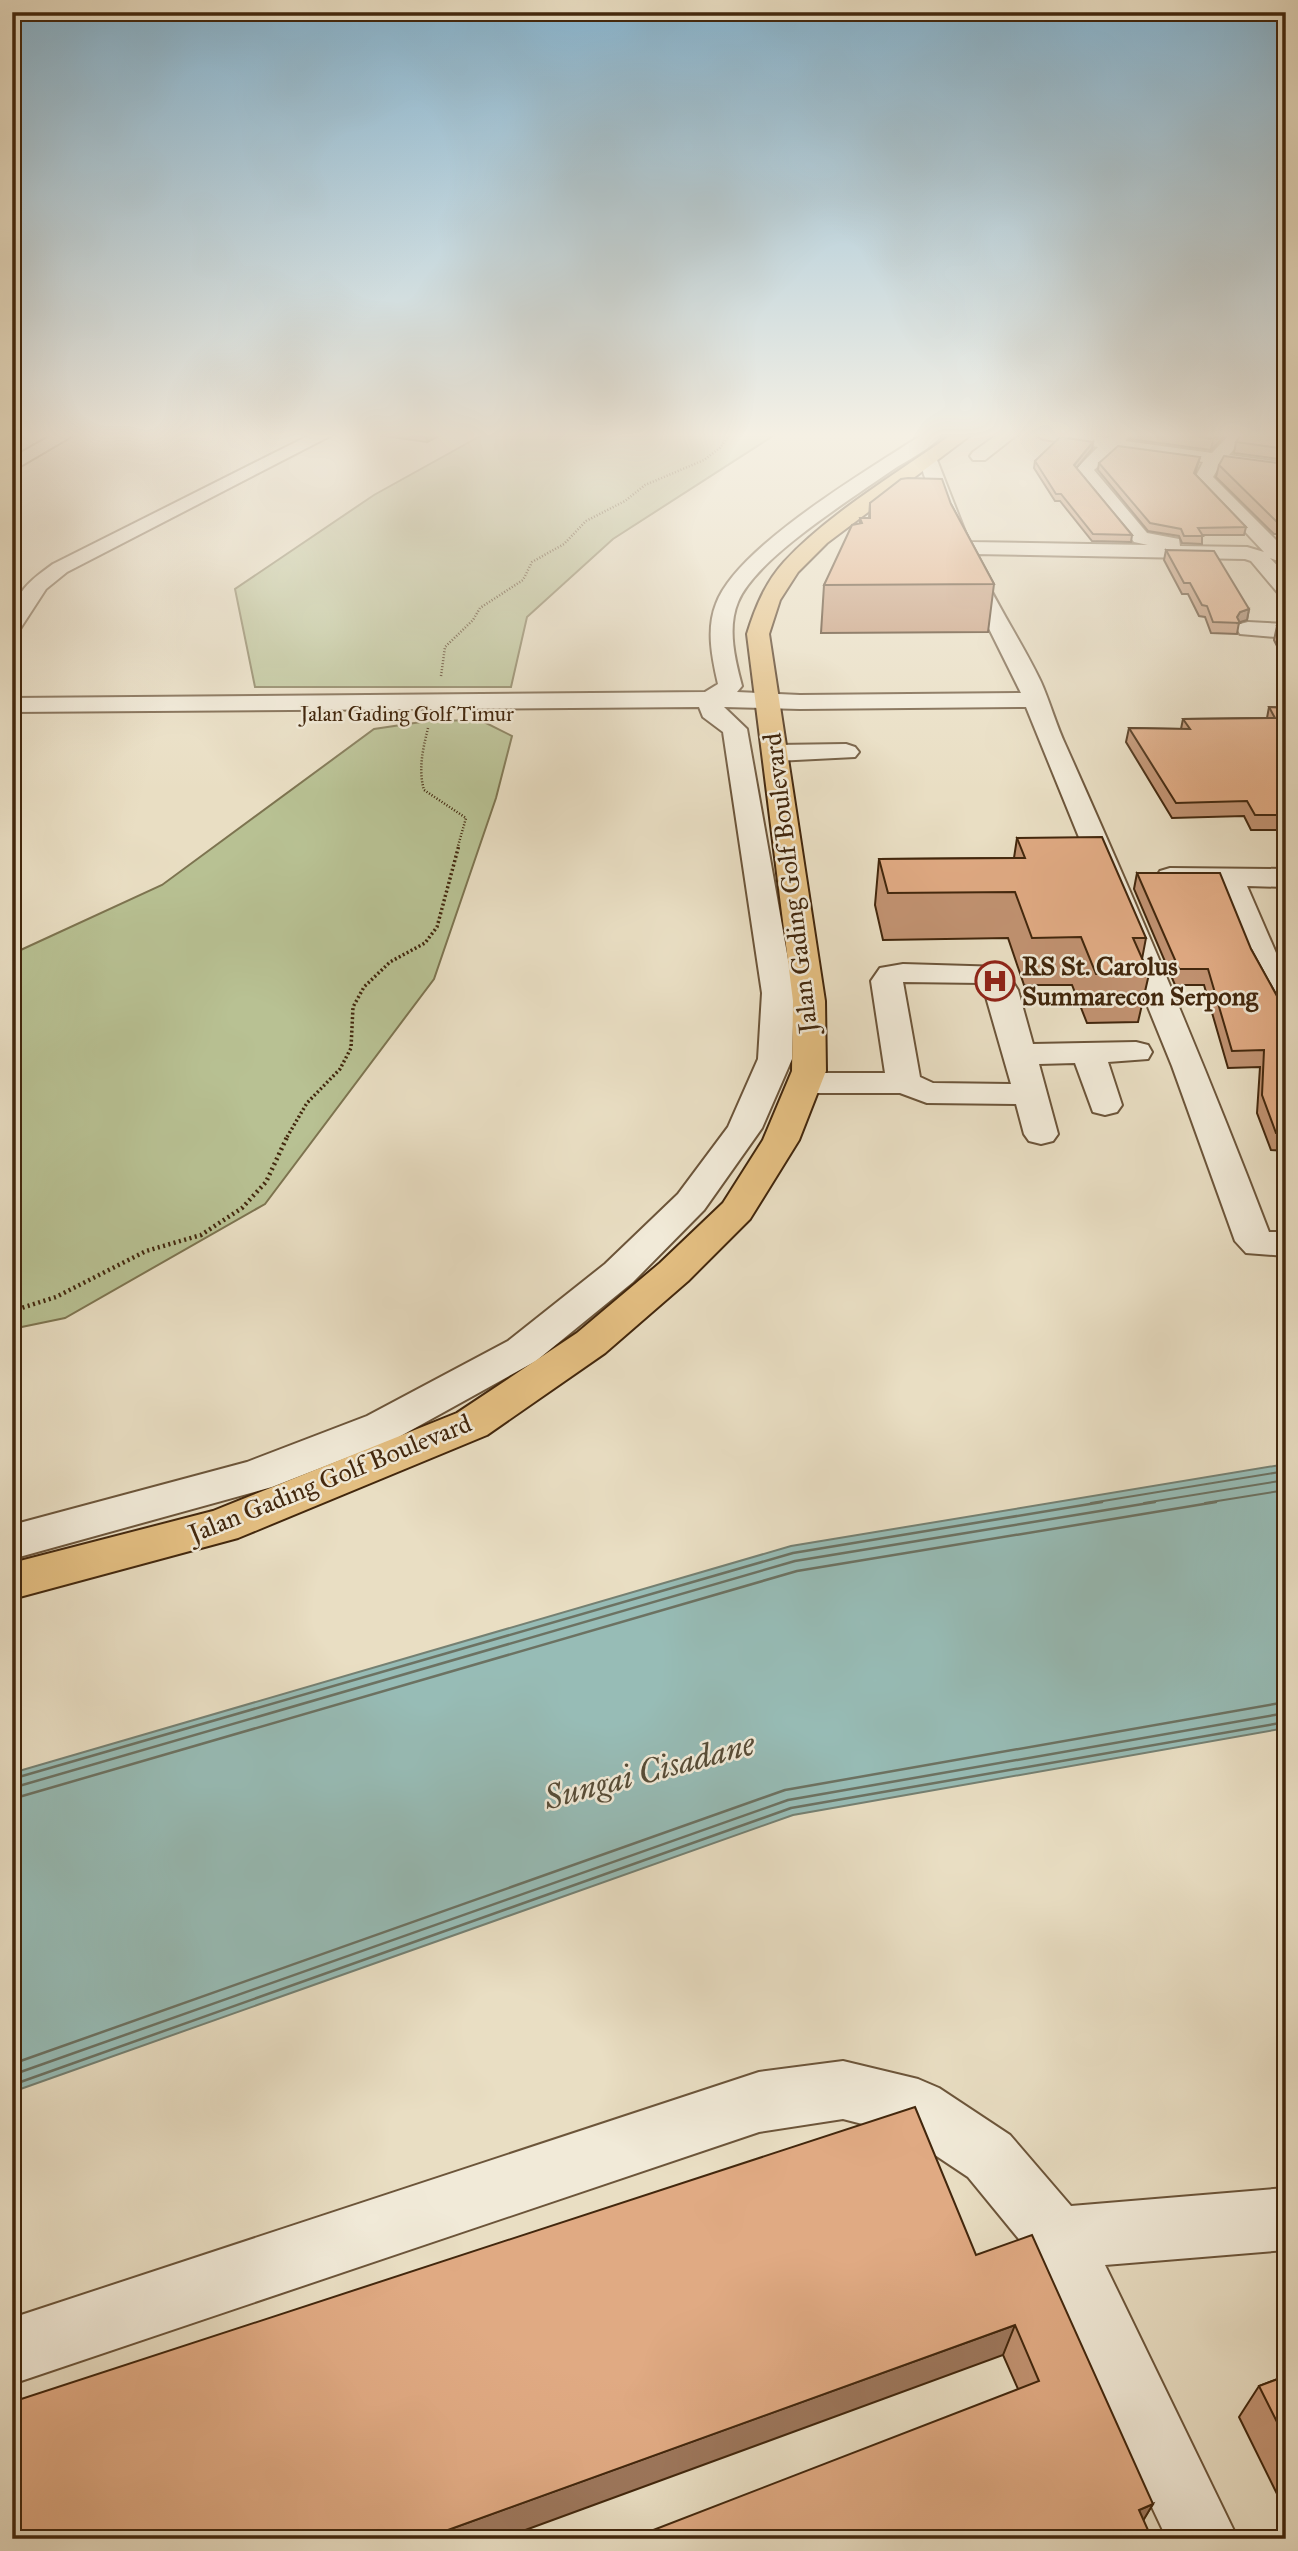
<svg xmlns="http://www.w3.org/2000/svg" width="1298" height="2551" viewBox="0 0 1298 2551" font-family="'IM FELL Great Primer',serif">
<style>
.green{fill:#b8c193;stroke:#7d7450;stroke-width:2}
.water{fill:#97bcb6;stroke:#758072;stroke-width:2}
.lines{fill:none;stroke-linecap:round;stroke-linejoin:round}
.shore-far1{stroke:#6c7262;stroke-width:2}
.shore{stroke:#6c7262;stroke-width:2.5}
.minor-casing{stroke:#6c553a;stroke-width:4}
.major-casing{stroke:#42270d;stroke-width:4}
.path-far2{stroke:#42270d;stroke-width:2.5;stroke-dasharray:1 2;stroke-linecap:butt}
.path-far1{stroke:#42270d;stroke-width:3.5;stroke-dasharray:2 2.5;stroke-linecap:butt}
.path{stroke:#42270d;stroke-width:4.5;stroke-dasharray:2 3.5;stroke-linecap:butt}
.minor{fill:#f1ead8;fill-rule:evenodd}
.major{fill:#e4bf82;fill-rule:evenodd}
.wall{fill:#c19271;stroke:#42270d;stroke-width:2}
.shaded-wall{fill:#9d775c;stroke:#42270d;stroke-width:2}
.building{fill:#e0aa83;stroke:#42270d;stroke-width:2}
.labels{text-anchor:middle;stroke-width:5;stroke-linejoin:round;paint-order:stroke}
.far-street-label{font-size:21px;fill:#42270d;stroke:#f1ead8}
.street-label{font-size:26px;fill:#42270d;stroke:#f1ead8}
.poi-label{font-size:26px;font-weight:bold;fill:#42270d;stroke:#f1ead8;text-anchor:start}
.near-water-label{font-size:33px;font-style:italic;fill:#574c37;stroke:#f1ead8}
</style>
<rect width="100%" height="100%" fill="#e9dec3"/>
<filter id="stains"><feTurbulence type="fractalNoise" baseFrequency=".00286" numOctaves="4"/><feColorMatrix values="0 0 0 0 .2 0 0 0 0 .09 0 0 0 0 .02 0 0 0 .5 -.17"/></filter>
<radialGradient id="worn" r=".72"><stop offset=".6" stop-color="#630" stop-opacity="0"/><stop offset="1" stop-color="#630" stop-opacity=".3"/></radialGradient>
<path class="green" d="M 484,434 L 776,434 L 613,539 L 527,617 L 511,687 L 255,687 L 235,589 L 374,495 Z
M 480,720 L 512,736 L 496,798 L 434,979 L 265,1204 L 65,1318 L 12,1329 L 12,954 L 162,885 L 374,729 L 428,721 Z"/>
<path class="water" d="M 1286,1464 L 1286,1728 L 793,1815 L 12,2092 L 12,1773 L 791,1546 Z"/>
<g class="lines">
<path class="shore-far1" d="M 1091,1503 L 1286,1471
M 1144,1503 L 1286,1480
M 1205,1503 L 1286,1490"/>
<path class="shore" d="M 12,1779 L 793,1553 L 1102,1502
M 12,1788 L 795,1561 L 1155,1502
M 12,1799 L 797,1571 L 1216,1502
M 12,2064 L 785,1790 L 1286,1702
M 12,2075 L 788,1800 L 1286,1713
M 12,2085 L 791,1808 L 1286,1722"/>
<g class="minor-casing">
<path id="minor" d="M 54,434 L 75,434 L 12,471 L 12,458 Z
M 312,434 L 334,434 L 67,572 L 46,589 L 20,629 L 12,631 C 12,595 25,584 53,564 Z
M 923,434 L 943,434 C 931,449 907,460 891,471 C 851,499 755,559 738,602 C 727,628 735,660 742,686 L 737,692 L 800,695 L 1021,693 L 949,548 L 919,460 L 922,456 L 928,455 L 937,460 L 969,542 L 1148,545 L 1134,542 L 1075,470 L 1098,447 L 1043,439 L 1035,434 L 1077,434 L 1108,438 L 1112,434 L 1130,434 L 1125,441 L 1212,453 L 1230,434 L 1247,434 L 1229,455 L 1286,463 L 1286,474 L 1220,465 L 1213,477 L 1286,550 L 1286,564 L 1270,558 L 1286,575 L 1286,594 L 1278,593 L 1251,561 L 1245,559 L 974,554 C 992,599 1020,638 1041,682 C 1050,702 1056,725 1066,746 C 1138,907 1206,1067 1269,1232 L 1286,1232 L 1286,1256 L 1246,1253 L 1235,1241 L 1172,1066 L 1026,707 L 800,709 L 724,707 L 747,729 L 794,993 L 792,1059 L 762,1128 L 704,1210 L 633,1282 L 536,1361 L 397,1438 L 272,1487 L 12,1559 L 12,1525 L 247,1462 L 367,1416 L 508,1341 L 605,1264 L 678,1194 L 728,1127 L 758,1059 L 762,993 L 723,732 L 703,717 L 699,707 L 12,712 L 12,698 L 705,692 L 718,684 C 712,658 706,629 716,604 C 737,546 870,469 923,434 ZM 1116,450 L 1203,462 L 1195,478 L 1264,552 L 1247,547 L 1180,546 L 1179,539 L 1147,533 L 1094,470 Z
M 998,434 L 1018,434 L 985,460 L 973,460 L 970,456 L 973,452 Z
M 1248,622 L 1286,624 L 1286,638 L 1240,634 L 1237,629 L 1240,624 Z
M 846,744 L 855,747 L 859,752 L 855,757 L 776,761 L 767,758 L 763,753 L 767,748 L 776,745 Z
M 1170,868 L 1286,869 L 1286,887 L 1247,886 L 1286,976 L 1286,1014 L 1275,1012 L 1249,965 L 1218,886 L 1160,883 L 1156,877 L 1160,871 Z
M 903,964 L 1003,967 L 1018,990 L 1033,1044 L 1136,1042 L 1148,1045 L 1152,1052 L 1148,1059 L 1108,1062 L 1122,1105 L 1117,1112 L 1105,1115 L 1093,1112 L 1075,1063 L 1039,1064 L 1058,1134 L 1053,1141 L 1041,1144 L 1029,1141 L 1024,1134 L 1016,1104 L 927,1103 L 900,1093 L 807,1093 L 795,1090 L 790,1083 L 795,1076 L 807,1073 L 885,1073 L 871,981 L 880,968 ZM 903,982 L 982,983 L 1011,1084 L 933,1083 L 920,1077 Z
M 843,2061 L 918,2079 L 939,2088 L 1010,2135 L 1071,2206 L 1286,2188 L 1286,2250 L 1105,2265 L 1238,2539 L 1167,2539 L 1036,2260 L 968,2177 L 905,2135 L 843,2119 L 759,2132 L 12,2384 L 12,2318 L 759,2072 Z"/>
</g>
<g class="major-casing">
<path id="major" d="M 952,434 L 972,434 L 827,543 L 798,572 L 780,600 L 769,634 L 825,1001 L 826,1071 L 799,1140 L 750,1219 L 688,1281 L 605,1353 L 487,1435 L 238,1538 L 12,1599 L 12,1563 L 213,1511 L 457,1413 L 577,1333 L 660,1263 L 723,1203 L 763,1140 L 792,1071 L 793,1001 L 747,634 C 755,608 765,583 784,562 C 829,513 898,473 952,434 Z"/>
</g>
<path class="path-far2" d="M 441,676 L 445,647 L 473,620 L 480,608 L 523,580 L 532,562 L 564,544 L 586,521 L 625,501 L 645,485 L 704,460 L 721,447 L 729,434
M 428,728 C 423,749 418,769 424,790 L 466,818 L 458,846"/>
<path class="path-far1" d="M 287,1137 L 307,1103 L 340,1069 L 351,1048 L 353,1007 L 364,987 L 390,962 L 425,943 L 437,927 L 459,845"/>
<path class="path" d="M 12,1311 L 56,1297 L 146,1251 L 201,1235 L 242,1208 L 266,1182 L 288,1135"/>
<use href="#minor" class="minor"/>
<use href="#major" class="major"/>
</g>
<path class="wall" d="M 371,434 L 370,434 L 442,434 L 427,442 Z
M 1131,434 L 1227,434 L 1211,450 L 1130,439 Z
M 1286,434 L 1286,460 L 1234,453 L 1236,442 Z
M 1093,442 L 1092,449 L 1076,468 L 1132,535 L 1131,542 L 1092,541 L 1060,501 L 1055,501 L 1034,468 L 1035,461 Z
M 1200,457 L 1195,474 L 1246,527 L 1244,535 L 1202,535 L 1202,544 L 1182,543 L 1179,536 L 1148,531 L 1098,470 L 1099,463 Z
M 1286,464 L 1286,534 L 1274,534 L 1216,477 L 1219,465 Z
M 870,503 L 951,504 L 994,584 L 988,632 L 821,633 L 824,585 L 860,523 L 860,518 L 869,518 Z
M 1166,550 L 1249,609 L 1247,620 L 1239,622 L 1237,634 L 1211,633 L 1205,617 L 1199,616 L 1188,594 L 1182,594 L 1164,560 Z
M 1277,626 L 1286,626 L 1286,664 L 1274,640 Z
M 1269,707 L 1286,708 L 1286,830 L 1251,830 L 1244,816 L 1172,818 L 1126,742 L 1129,728 L 1181,729 L 1183,719 L 1267,718 Z
M 1017,838 L 1146,938 L 1142,959 L 1149,974 L 1138,1022 L 1087,1023 L 1072,985 L 1024,985 L 1008,938 L 883,940 L 875,905 L 879,859 L 1014,858 Z
M 1137,873 L 1251,949 L 1277,996 L 1286,998 L 1286,1151 L 1271,1150 L 1257,1113 L 1260,1067 L 1228,1068 L 1204,985 L 1175,985 L 1134,889 Z
M 976,2255 L 1153,2504 L 1143,2520 L 1018,2389 L 1003,2355 Z
M 1286,2376 L 1286,2512 L 1239,2417 L 1259,2386 Z"/>
<path class="shaded-wall" d="M 430,434 L 442,434 L 427,442 L 426,436 Z
M 1218,434 L 1227,434 L 1211,450 L 1213,439 Z
M 1093,442 L 1092,449 L 1073,472 L 1074,465 Z
M 1249,609 L 1247,620 L 1237,623 L 1237,617 L 1240,612 Z
M 1015,2325 L 1003,2355 L 501,2539 L 423,2539 Z
M 1153,2504 L 1137,2531 L 1139,2510 Z"/>
<path class="building" d="M 413,434 L 430,434 L 426,436 Z
M 1174,434 L 1218,434 L 1213,439 Z
M 1242,434 L 1286,434 L 1286,449 L 1236,442 Z
M 1060,437 L 1093,442 L 1074,465 L 1132,535 L 1093,534 L 1061,494 L 1056,494 L 1035,461 Z
M 1118,446 L 1200,457 L 1194,473 L 1246,527 L 1198,528 L 1203,536 L 1184,536 L 1181,529 L 1150,523 L 1099,463 Z
M 1224,456 L 1286,464 L 1286,522 L 1277,522 L 1219,465 Z
M 908,478 L 942,479 L 951,504 L 994,584 L 824,585 L 852,525 L 862,523 L 860,518 L 870,518 L 870,503 L 901,479 Z
M 1166,550 L 1214,551 L 1249,609 L 1240,612 L 1237,617 L 1240,623 L 1213,622 L 1207,606 L 1202,605 L 1190,583 L 1184,583 Z
M 1277,626 L 1286,626 L 1286,644 Z
M 1269,707 L 1286,708 L 1286,815 L 1255,815 L 1247,801 L 1176,803 L 1129,728 L 1190,729 L 1183,719 L 1275,718 Z
M 1102,837 L 1146,938 L 1133,938 L 1149,974 L 1096,974 L 1081,937 L 1032,938 L 1015,892 L 888,893 L 879,859 L 1025,858 L 1017,838 Z
M 1137,873 L 1220,873 L 1251,949 L 1277,996 L 1286,998 L 1286,1133 L 1276,1133 L 1262,1095 L 1264,1050 L 1232,1051 L 1208,969 L 1179,969 Z
M 915,2107 L 976,2255 L 1032,2235 L 1153,2504 L 1139,2510 L 1152,2539 L 630,2539 L 1039,2381 L 1015,2325 L 423,2539 L 12,2539 L 12,2402 Z
M 1286,2376 L 1286,2440 L 1259,2386 Z"/>
<linearGradient id="sky" x2="0" y2="1"><stop stop-color="#87b7d4"/><stop offset="0.55" stop-color="#f5f0e4"/><stop offset="1" stop-color="#f5f0e4" stop-opacity="0"/></linearGradient>
<rect width="1298" height="791" fill="url(#sky)"/>
<defs>
<g id="hospital-ring" transform="scale(2.0125)"><circle r="9.5" fill="#f1ead8" stroke="#8f2418" stroke-width="1.5"/><path d="M-5-5h3v3.5h4V-5h3V5h-3V1.5h-4V5h-3Z" fill="#8f2418"/></g>
</defs>
<g fill-rule="evenodd">
<use href="#hospital-ring" x="995" y="981"/>
</g>
<g class="labels">
<g class="far-street-label">
<text x="407" y="721">Jalan Gading Golf Timur</text>
</g>
<g class="street-label">
<text transform="translate(790 883) rotate(-97)" y="9">Jalan Gading Golf Boulevard</text>
<text transform="translate(330 1478) rotate(-22)" y="9">Jalan Gading Golf Boulevard</text>
</g>
<g class="poi-label">
<text x="1022" y="975">RS St. Carolus<tspan x="1022" dy="30">Summarecon Serpong</tspan></text>
</g>
<g class="near-water-label">
<text transform="translate(649 1770) rotate(-15)" y="12">Sungai Cisadane</text>
</g>
</g>
<rect width="1298" height="2551" fill="none" stroke="#e9dec3" stroke-width="42"/>
<rect x="14" y="14" width="1270" height="2523" fill="none" stroke="#42270d" stroke-width="3.5"/>
<rect x="21" y="21" width="1256" height="2509" fill="none" stroke="#42270d" stroke-width="2"/>
<rect width="100%" height="100%" filter="url(#stains)"/>
<rect width="100%" height="100%" fill="url(#worn)"/>
</svg>
